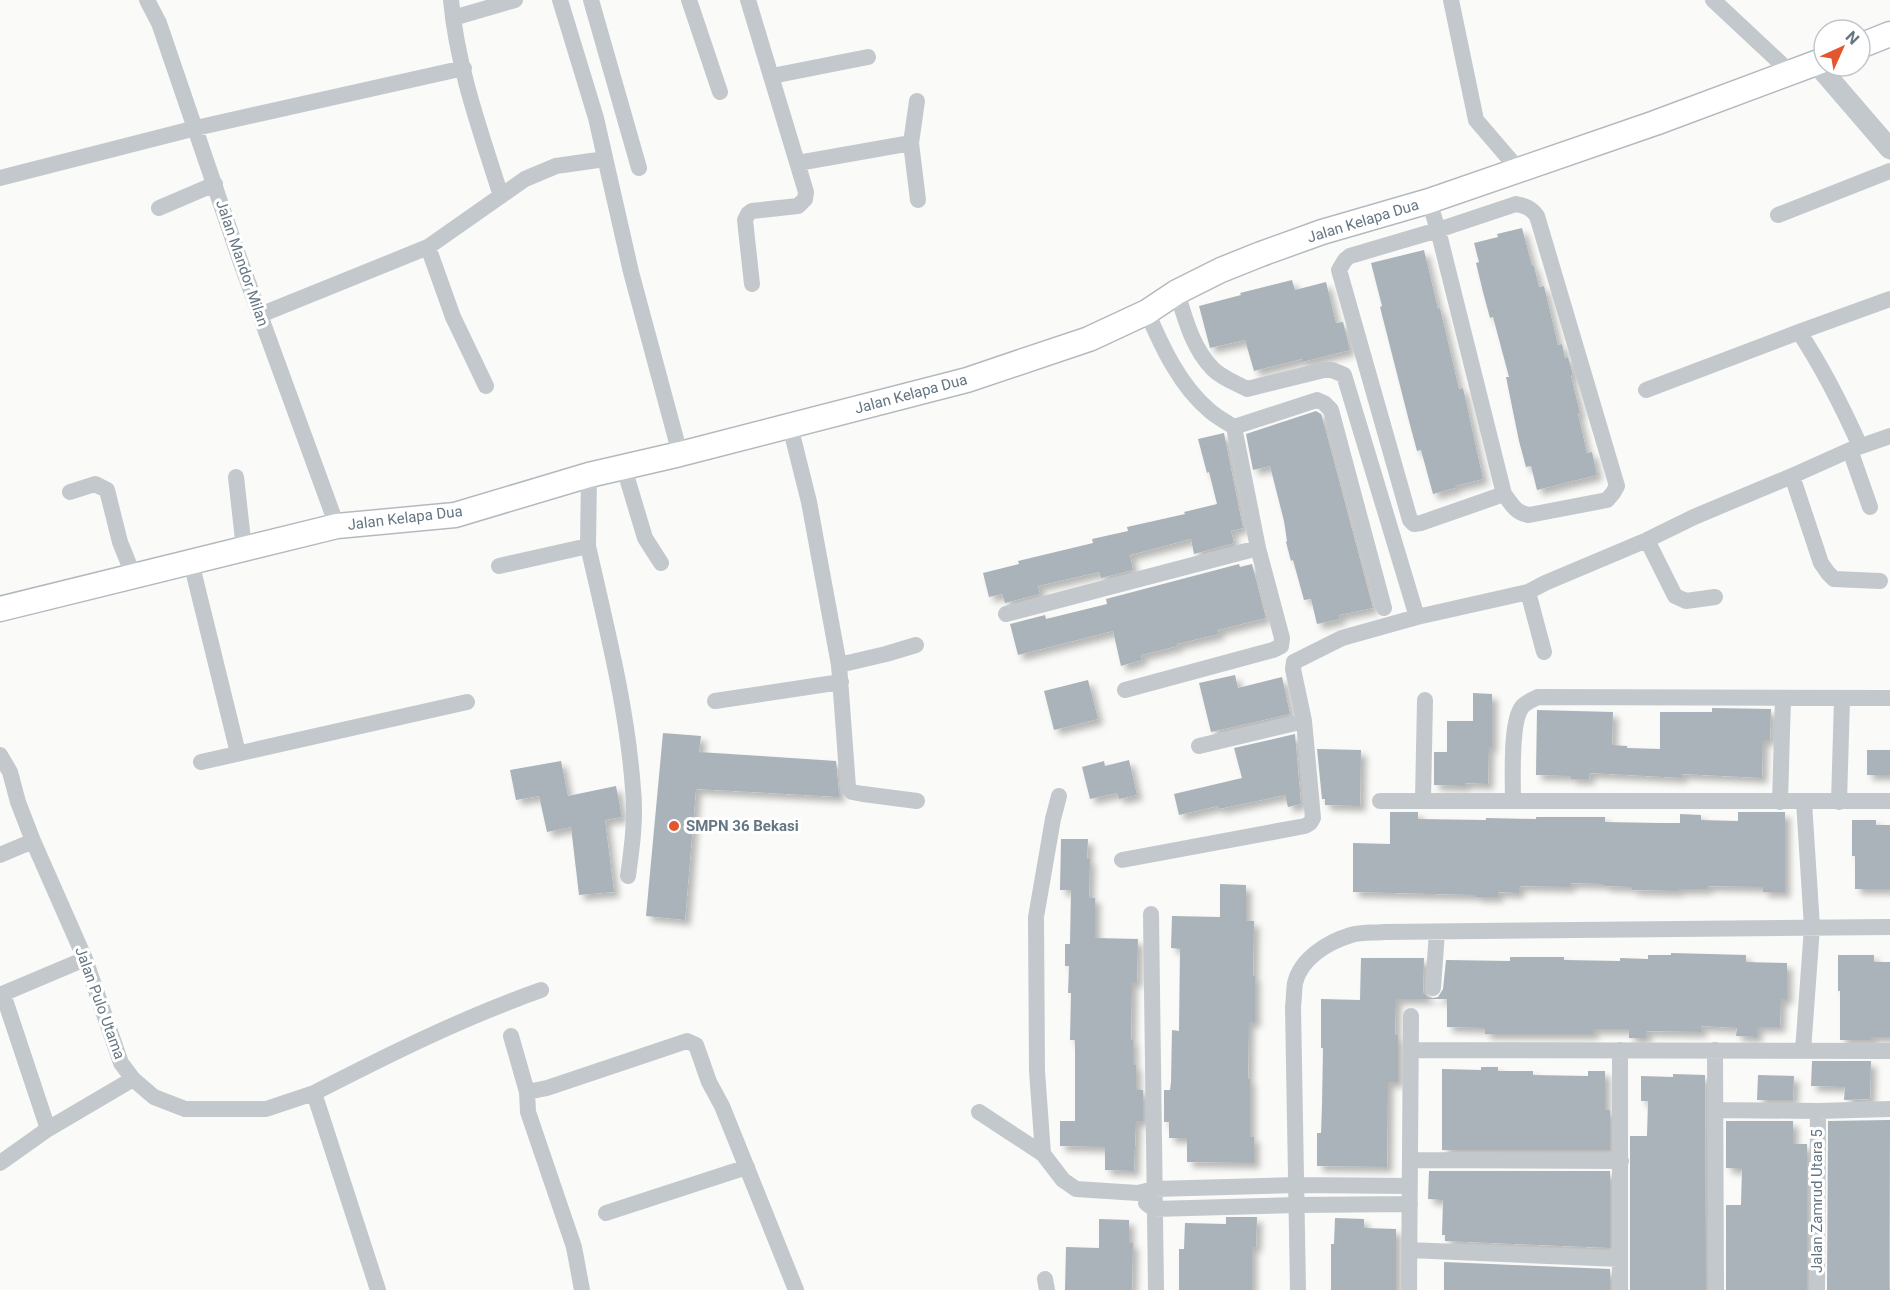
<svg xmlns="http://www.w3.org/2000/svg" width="1890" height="1290" viewBox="0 0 1890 1290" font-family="Roboto,sans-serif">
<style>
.building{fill:#aab3b9;filter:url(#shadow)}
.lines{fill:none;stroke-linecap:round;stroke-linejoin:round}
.secondary-casing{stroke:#b3babf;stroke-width:27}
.minor{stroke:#c3c8cc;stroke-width:16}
.tertiary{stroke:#c3c8cc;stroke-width:21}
.secondary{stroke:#fff;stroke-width:24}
.poi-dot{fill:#e4572e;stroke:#fff;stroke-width:2}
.labels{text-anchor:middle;stroke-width:6;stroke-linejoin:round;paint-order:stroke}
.street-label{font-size:15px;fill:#657683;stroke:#fff}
.poi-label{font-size:15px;font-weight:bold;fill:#657683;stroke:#fff;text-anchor:start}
</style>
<defs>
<filter id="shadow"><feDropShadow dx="5.5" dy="5.5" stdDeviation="3" flood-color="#0004"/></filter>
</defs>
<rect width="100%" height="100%" fill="#fafaf8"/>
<path class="building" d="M 1522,228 L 1532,266 L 1534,266 L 1539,287 L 1544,286 L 1558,345 L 1562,344 L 1565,358 L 1568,357 L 1573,375 L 1571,376 L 1580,413 L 1578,414 L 1587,453 L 1592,452 L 1597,475 L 1537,490 L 1531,466 L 1526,467 L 1519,441 L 1506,377 L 1509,377 L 1493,317 L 1490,318 L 1483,292 L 1476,263 L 1479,262 L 1474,243 L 1498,237 L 1497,234 Z
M 1424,250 L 1438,309 L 1440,308 L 1459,389 L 1463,388 L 1483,479 L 1455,486 L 1455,488 L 1433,494 L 1421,450 L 1417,451 L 1409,421 L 1380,307 L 1382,306 L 1371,263 Z
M 1292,280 L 1295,290 L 1326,282 L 1336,323 L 1343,322 L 1350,350 L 1302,362 L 1302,359 L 1254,371 L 1245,340 L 1210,348 L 1199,306 L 1241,295 L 1240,293 Z
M 1316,411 L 1321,414 L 1327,435 L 1373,608 L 1339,615 L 1340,619 L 1317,624 L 1311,599 L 1304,600 L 1293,560 L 1291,561 L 1286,542 L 1287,541 L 1284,521 L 1270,466 L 1253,470 L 1246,434 Z
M 1224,433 L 1243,528 L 1231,531 L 1234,543 L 1194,554 L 1191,539 L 1130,555 L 1133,570 L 1101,578 L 1099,572 L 1038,586 L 1040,594 L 1005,603 L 1002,594 L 989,597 L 983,573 L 1019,564 L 1018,561 L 1093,543 L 1092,539 L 1128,531 L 1127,527 L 1185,514 L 1184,512 L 1217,504 L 1209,472 L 1207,473 L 1198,439 Z
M 1239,564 L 1240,567 L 1252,564 L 1266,618 L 1218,630 L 1219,634 L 1177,644 L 1178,646 L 1141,655 L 1142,660 L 1121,666 L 1113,631 L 1018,655 L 1010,624 L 1045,615 L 1046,619 L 1107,604 L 1106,599 Z
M 1235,675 L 1238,688 L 1282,677 L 1290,714 L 1211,732 L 1199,683 Z
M 1088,680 L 1098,719 L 1054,730 L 1044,691 Z
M 1473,693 L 1492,694 L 1492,747 L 1489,747 L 1488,784 L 1465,783 L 1465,786 L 1434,785 L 1434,752 L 1447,752 L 1447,721 L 1473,721 Z
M 1712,708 L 1771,709 L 1770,740 L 1763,740 L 1762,778 L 1682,774 L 1682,778 L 1590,773 L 1589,779 L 1571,779 L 1571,776 L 1536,775 L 1537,710 L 1613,712 L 1612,745 L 1627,746 L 1627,748 L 1660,749 L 1660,712 L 1712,712 Z
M 663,733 L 701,736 L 699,752 L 836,761 L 839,793 L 839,797 L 696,789 L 685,920 L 646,916 Z
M 1295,734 L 1301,804 L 1288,807 L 1285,795 L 1219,809 L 1218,806 L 1179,815 L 1174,794 L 1242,778 L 1234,748 Z
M 1317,749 L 1361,750 L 1360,806 L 1325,805 L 1325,799 L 1322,799 Z
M 1867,750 L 1890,750 L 1890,775 L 1867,775 Z
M 1129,760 L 1137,795 L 1119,799 L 1117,793 L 1090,799 L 1082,767 L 1104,761 L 1105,766 Z
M 561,761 L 568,796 L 616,786 L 622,817 L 605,820 L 614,892 L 579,895 L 571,827 L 547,832 L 539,796 L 516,800 L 510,770 Z
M 1390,812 L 1418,812 L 1418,819 L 1486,820 L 1486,818 L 1536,819 L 1536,817 L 1605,817 L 1605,822 L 1660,823 L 1680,823 L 1680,814 L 1701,815 L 1701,820 L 1738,821 L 1738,812 L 1785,812 L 1785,892 L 1763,892 L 1763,887 L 1707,886 L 1707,889 L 1678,889 L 1678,891 L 1632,890 L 1632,887 L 1604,886 L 1604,884 L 1570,883 L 1570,887 L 1519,886 L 1519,893 L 1498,892 L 1498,897 L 1476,897 L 1476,895 L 1353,892 L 1353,843 L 1390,844 Z
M 1852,820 L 1876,820 L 1876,825 L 1890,825 L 1890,889 L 1855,889 L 1855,856 L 1852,856 Z
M 1061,839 L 1088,839 L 1087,859 L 1090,859 L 1089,897 L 1095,898 L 1095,938 L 1138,939 L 1137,982 L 1132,982 L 1131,1040 L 1133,1040 L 1133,1065 L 1136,1065 L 1136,1089 L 1143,1090 L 1143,1121 L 1136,1121 L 1134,1171 L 1105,1170 L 1105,1147 L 1060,1146 L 1060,1121 L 1075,1121 L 1075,1040 L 1070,1040 L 1071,993 L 1068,993 L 1069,966 L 1065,966 L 1065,944 L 1070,944 L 1071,890 L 1060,890 Z
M 1220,884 L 1246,885 L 1246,921 L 1254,921 L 1253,976 L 1255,976 L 1255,1022 L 1249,1022 L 1248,1079 L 1250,1079 L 1250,1137 L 1254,1137 L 1254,1163 L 1187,1162 L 1187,1138 L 1169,1138 L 1169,1122 L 1164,1122 L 1164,1090 L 1170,1090 L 1171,1082 L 1172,1030 L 1179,1031 L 1180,949 L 1171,948 L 1172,916 L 1220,917 Z
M 1671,953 L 1746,955 L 1746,962 L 1787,963 L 1787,999 L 1781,999 L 1780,1027 L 1757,1027 L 1757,1037 L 1736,1036 L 1737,1028 L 1701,1026 L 1701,1032 L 1646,1031 L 1646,1038 L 1629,1038 L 1629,1029 L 1593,1029 L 1593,1034 L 1485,1034 L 1485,1028 L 1447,1027 L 1447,999 L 1396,999 L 1395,1035 L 1398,1035 L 1398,1082 L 1388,1082 L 1387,1167 L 1317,1166 L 1317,1133 L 1321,1133 L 1322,1105 L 1323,1048 L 1321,1048 L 1321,999 L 1360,1000 L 1361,958 L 1424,958 L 1423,992 L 1428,997 L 1433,998 L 1438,997 L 1443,989 L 1446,960 L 1510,961 L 1510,957 L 1564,957 L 1564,960 L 1620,961 L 1620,958 L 1648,959 L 1648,955 L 1671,955 Z
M 1838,955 L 1874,955 L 1874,962 L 1890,962 L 1890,1037 L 1871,1037 L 1871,1040 L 1840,1040 L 1840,991 L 1838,991 Z
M 1812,1061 L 1871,1061 L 1870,1099 L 1844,1100 L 1845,1087 L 1811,1086 Z
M 1481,1067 L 1498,1067 L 1498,1071 L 1533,1071 L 1533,1075 L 1588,1076 L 1588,1071 L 1605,1071 L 1605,1110 L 1610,1110 L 1610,1150 L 1442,1150 L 1442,1069 L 1481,1070 Z
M 1673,1074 L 1705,1075 L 1706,1290 L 1630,1290 L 1630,1136 L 1647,1136 L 1648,1101 L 1641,1101 L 1641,1076 L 1673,1077 Z
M 1758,1075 L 1794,1076 L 1793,1100 L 1757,1100 Z
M 1890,1120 L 1889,1290 L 1827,1290 L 1828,1121 Z
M 1726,1121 L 1793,1121 L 1793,1144 L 1807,1144 L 1807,1290 L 1726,1290 L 1726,1205 L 1741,1205 L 1742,1169 L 1726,1168 Z
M 1429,1171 L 1610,1171 L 1610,1248 L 1445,1241 L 1445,1235 L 1442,1235 L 1443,1200 L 1428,1199 Z
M 1226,1217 L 1257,1217 L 1256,1247 L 1252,1247 L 1252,1290 L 1179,1290 L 1179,1249 L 1184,1249 L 1185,1223 L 1226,1224 Z
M 1335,1218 L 1364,1219 L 1364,1228 L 1396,1229 L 1396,1290 L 1331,1290 L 1331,1244 L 1334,1244 Z
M 1099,1219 L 1129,1220 L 1129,1243 L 1133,1243 L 1132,1290 L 1065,1290 L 1066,1247 L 1099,1248 Z
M 1444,1262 L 1610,1269 L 1610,1290 L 1444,1290 Z"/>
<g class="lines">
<g class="secondary-casing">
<path id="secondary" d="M 1860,46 L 1890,34
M 0,609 L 337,526 L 455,515 L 589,475 L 680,454 L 967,380 L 1089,339 L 1147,312 L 1177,292 L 1221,270 L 1261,254 L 1322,232 L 1429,201 L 1655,123 L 1824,60"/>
</g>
<path class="minor" d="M 147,0 L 159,23 L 241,263 L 337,526
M 451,0 C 457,67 481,133 501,196
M 560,0 L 596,118 L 631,272 L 680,454
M 591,0 L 639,168
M 689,0 L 720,92
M 748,0 L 806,192 L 805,199 L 798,206 L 752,211 L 748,214 L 745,220 L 752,284
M 1451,0 L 1476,120 L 1518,169
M 1713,0 L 1790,72
M 453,18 L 515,0
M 772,76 L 868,57
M 911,143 L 918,200
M 798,163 L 911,143 L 917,101
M 0,178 L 196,128 L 464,68
M 1429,201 L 1438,230 L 1504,494 C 1512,505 1516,513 1529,515 L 1607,500 L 1613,493 L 1617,486 L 1537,216 C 1531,208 1526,206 1516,204 L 1438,230 L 1350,256 L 1345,260 L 1339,270 L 1410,520 L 1414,524 L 1421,523 L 1504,494
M 159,208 L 215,184
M 1778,215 L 1890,171
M 428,247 L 525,179 L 556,166 L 605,159
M 1177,292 C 1185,319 1193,349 1213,369 C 1222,378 1236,383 1247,389 L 1324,370 L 1332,370 L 1344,375 L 1417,617
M 260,315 L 428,247 L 453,317 L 486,386
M 1799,332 C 1823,368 1842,406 1860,446
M 1646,390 L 1799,332 L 1890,299
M 790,426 L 809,502 L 839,665 L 848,787 L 852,792 L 863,794 L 917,801
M 1234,427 L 1317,400 L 1324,403 L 1331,410 L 1384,608
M 1850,450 L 1870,507
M 624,468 L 645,538 L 661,563
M 1792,476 L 1821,563 L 1828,573 L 1834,579 L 1880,581
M 236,477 L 244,549
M 70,492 L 95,484 L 107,490 L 120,542 L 134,577
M 1647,540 L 1675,596 L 1686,601 L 1715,597
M 588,546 C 606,626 627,706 633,789 C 636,818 632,847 628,876
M 191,562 L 238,753
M 499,566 L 588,546 L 589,475
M 1528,592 L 1544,652
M 1006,614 L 1258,548
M 839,665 L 886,654 L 916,645
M 1125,690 L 1273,650 L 1281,646 L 1282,638 L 1258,548 L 1234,427 C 1226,422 1217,417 1210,411 C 1180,386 1162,347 1147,312
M 715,701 L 841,682
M 1199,746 L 1304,721
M 0,755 L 10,772 L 18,802 L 33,841 L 85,959 L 121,1063 L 133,1079 L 154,1097 L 185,1109 L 266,1109 L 314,1093 L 378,1290
M 201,762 L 467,702
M 1423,800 L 1425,700
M 1380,801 L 1890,801
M 1513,801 C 1513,780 1510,722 1522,707 C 1526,702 1532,700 1538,697 L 1890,698
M 1780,802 L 1783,698
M 1839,802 L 1842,699
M 0,855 L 33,841
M 1122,860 L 1305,826 L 1310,823 L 1313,818 L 1304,721 L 1293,669 L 1294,662 L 1342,638 L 1417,617 L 1528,592 L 1545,583 L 1647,540 L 1694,517 L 1792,476 L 1850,450 L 1890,436
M 1151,914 L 1156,1290
M 1433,988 L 1437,932
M 3,994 L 48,1129
M 0,995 L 85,959
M 511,1036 L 527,1092 L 547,1088 L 687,1041 L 696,1045 L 709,1082 L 722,1106 L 796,1290
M 1411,1050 L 1890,1051
M 1715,1050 L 1716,1290
M 1803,1051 L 1812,927 L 1804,802
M 527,1092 L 528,1112 L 574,1247 L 582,1290
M 314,1093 C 388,1055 462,1018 541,990
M 1716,1110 L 1818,1111 L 1890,1109
M 979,1112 L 1043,1154 L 1063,1180 L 1076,1189 L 1138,1193 L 1154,1189 L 1296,1185 L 1410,1186
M 1043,1154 L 1037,1071 L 1036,917 L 1053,819 L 1059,796
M 1410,1160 L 1621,1161
M 0,1163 L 48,1129 L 133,1079
M 1146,1203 L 1154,1209 L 1297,1205 L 1410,1204
M 606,1213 L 747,1167
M 1409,1250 L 1620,1259
M 1045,1279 L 1047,1290
M 1298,1290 L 1293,1007 C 1294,999 1294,990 1295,983 C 1301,958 1328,942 1351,935 C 1361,932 1373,933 1384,932 L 1890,927
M 1409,1290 L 1411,1016
M 1620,1290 L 1620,1050
M 1817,1290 L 1818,1111"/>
<path class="tertiary" d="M 1816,63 L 1890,149"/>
<use href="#secondary" class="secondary"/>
</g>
<circle class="poi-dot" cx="674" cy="826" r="6"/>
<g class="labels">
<g class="street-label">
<text transform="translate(1363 221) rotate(-17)" y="5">Jalan Kelapa Dua</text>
<text transform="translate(242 263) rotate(71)" y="5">Jalan Mandor Milan</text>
<text transform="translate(911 394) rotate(-15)" y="5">Jalan Kelapa Dua</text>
<text transform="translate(405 518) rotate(-7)" y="5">Jalan Kelapa Dua</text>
<text transform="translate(100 1003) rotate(70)" y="5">Jalan Pulo Utama</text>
<text transform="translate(1817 1201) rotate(-90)" y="5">Jalan Zamrud Utara 5</text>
</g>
<g class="poi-label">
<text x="686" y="831">SMPN 36 Bekasi</text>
</g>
</g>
<g transform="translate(1842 48) rotate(45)"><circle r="28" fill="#ffffff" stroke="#c1c8cd" stroke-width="1.5"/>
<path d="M0-4.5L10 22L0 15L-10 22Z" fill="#e4572e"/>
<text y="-9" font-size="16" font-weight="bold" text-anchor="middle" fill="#657683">N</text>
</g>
</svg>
